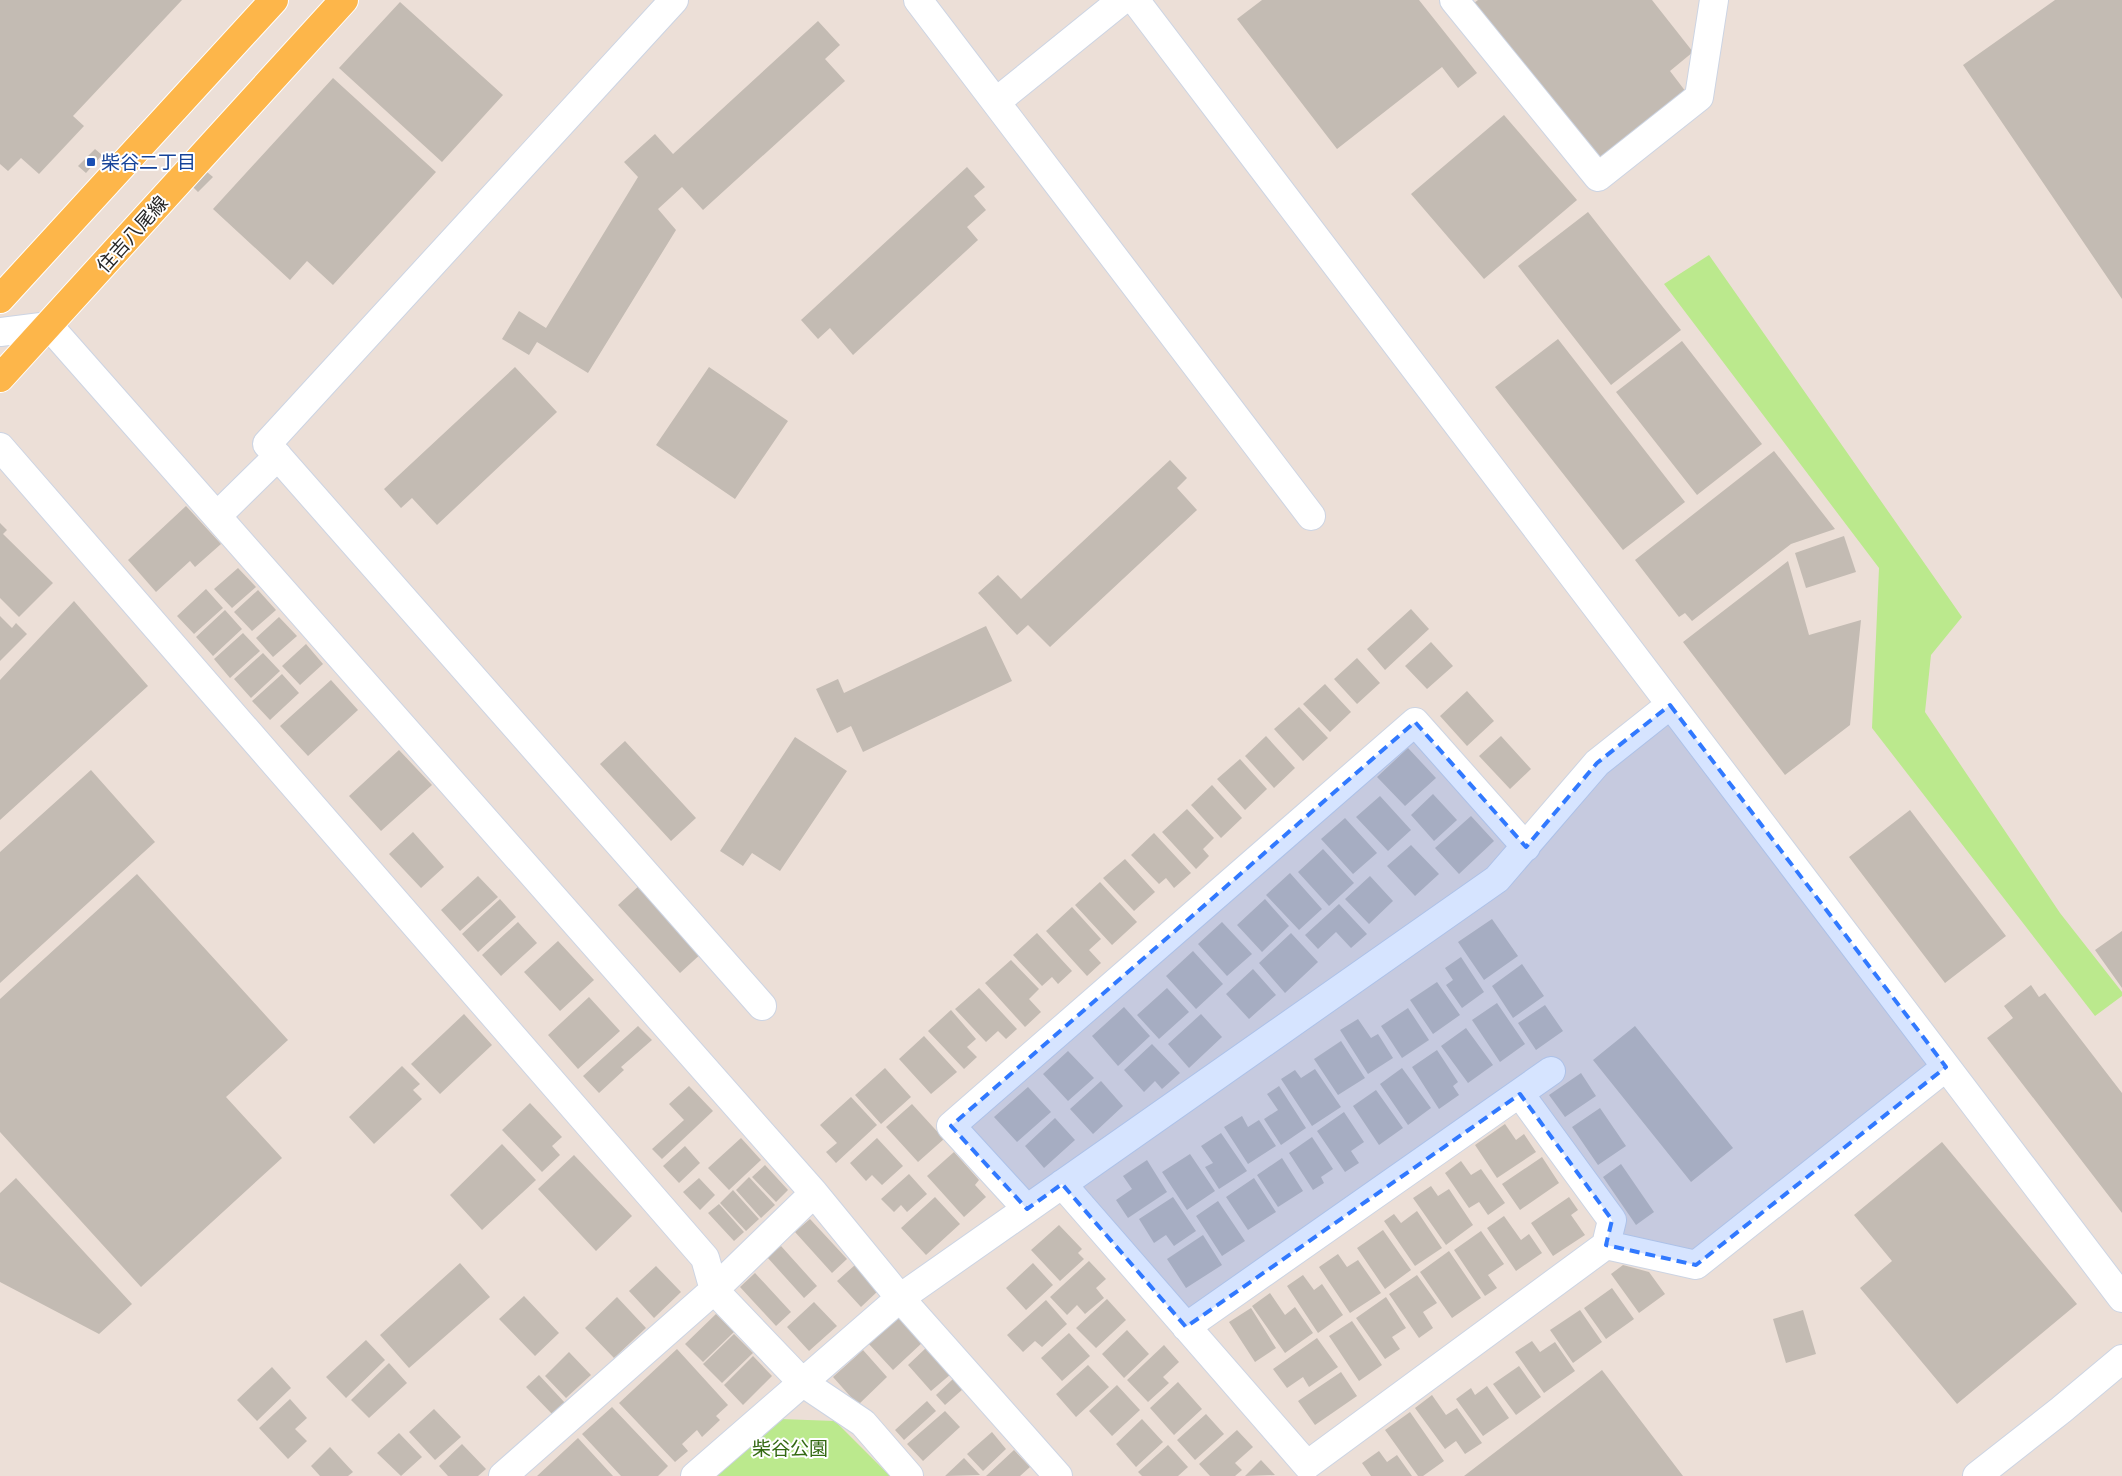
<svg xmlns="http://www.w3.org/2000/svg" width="2122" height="1476" viewBox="0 0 2122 1476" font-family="Mulish,'Noto Sans JP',sans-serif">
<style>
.green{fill:#bbe98d}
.building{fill:#c3bbb3}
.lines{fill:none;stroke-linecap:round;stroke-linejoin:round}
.minor-casing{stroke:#ccd4e3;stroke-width:30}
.major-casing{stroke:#fff;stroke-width:30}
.minor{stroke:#fff;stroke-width:28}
.major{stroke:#fdb64a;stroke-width:28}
.marked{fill:#3179ff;fill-opacity:0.2;stroke:#3179ff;stroke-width:4;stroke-dasharray:10 6;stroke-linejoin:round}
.transit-dot{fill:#1a4fb4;stroke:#fff;stroke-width:2}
.labels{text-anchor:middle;stroke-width:4;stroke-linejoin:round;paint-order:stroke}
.transit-label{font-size:19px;fill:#164399;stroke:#fff;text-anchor:start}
.street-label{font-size:19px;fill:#272727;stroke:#fff}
.park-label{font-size:19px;fill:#336912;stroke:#fff}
</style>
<rect width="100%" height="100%" fill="#ecdfd7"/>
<path class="green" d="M 1709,255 L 1962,617 L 1931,655 L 1925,712 L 2060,913 L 2122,992 L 2122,996 L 2095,1016 L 1872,728 L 1879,568 L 1664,284 Z
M 780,1419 L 835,1421 L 890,1476 L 716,1476 Z"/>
<path class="building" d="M 0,0 L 182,0 L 73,116 L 84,126 L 39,174 L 21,158 L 8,171 L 0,164 Z
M 1262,0 L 1419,0 L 1477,73 L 1458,88 L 1442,67 L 1337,149 L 1237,19 Z
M 1478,0 L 1652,0 L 1693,52 L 1670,71 L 1686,92 L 1599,161 L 1474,3 Z
M 2055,0 L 2122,0 L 2122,299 L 1963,65 Z
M 400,2 L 503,95 L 442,162 L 339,68 Z
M 818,21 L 840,45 L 825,59 L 845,81 L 703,210 L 682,187 L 658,209 L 676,230 L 588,373 L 537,342 L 529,355 L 502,339 L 519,311 L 546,328 L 638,177 L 624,162 L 655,134 L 673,154 Z
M 333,78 L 436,172 L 333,285 L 307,261 L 290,280 L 213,209 Z
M 1504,115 L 1577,200 L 1484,279 L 1411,194 Z
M 95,149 L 102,155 L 86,173 L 78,166 Z
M 967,167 L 985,187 L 974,196 L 986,210 L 967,227 L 978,240 L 853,355 L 830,328 L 818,339 L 801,320 Z
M 207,172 L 213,177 L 198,192 L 193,187 Z
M 1588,212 L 1681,330 L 1611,385 L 1518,266 Z
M 1558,339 L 1685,502 L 1623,550 L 1495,387 Z
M 1682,341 L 1762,444 L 1697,495 L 1616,392 Z
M 515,367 L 557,412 L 437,525 L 412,498 L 401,508 L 384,489 Z
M 709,367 L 788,421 L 735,499 L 656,445 Z
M 1774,451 L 1835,529 L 1791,544 L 1692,621 L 1685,613 L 1679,617 L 1635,560 Z
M 1170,460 L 1187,478 L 1177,488 L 1197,510 L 1050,647 L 1028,625 L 1017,635 L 978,593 L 998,575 L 1021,599 Z
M 186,506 L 221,544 L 195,567 L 190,561 L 156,592 L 128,560 Z
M 0,523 L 7,530 L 3,534 L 53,583 L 19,617 L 0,598 Z
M 1844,536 L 1856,572 L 1806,588 L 1795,553 Z
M 1788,561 L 1809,635 L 1861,620 L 1850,725 L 1785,775 L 1683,642 Z
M 238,568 L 256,587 L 232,608 L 214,589 Z
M 206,589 L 223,608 L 194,634 L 177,616 Z
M 258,590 L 276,610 L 252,631 L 234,612 Z
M 74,601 L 148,686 L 0,820 L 0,680 Z
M 1411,609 L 1429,629 L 1385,670 L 1367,649 Z
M 225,610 L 242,629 L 213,656 L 196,637 Z
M 0,616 L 12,628 L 16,623 L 27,634 L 0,661 Z
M 279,617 L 297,636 L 273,657 L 256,638 Z
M 986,626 L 1012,681 L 863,752 L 851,726 L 837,733 L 816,689 L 838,679 L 844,693 Z
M 243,633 L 260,651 L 230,678 L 214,659 Z
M 1431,642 L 1453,666 L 1427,689 L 1405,666 Z
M 306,644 L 323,664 L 300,685 L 282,666 Z
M 263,653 L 280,671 L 251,698 L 234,679 Z
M 1357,658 L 1380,683 L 1357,704 L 1334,679 Z
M 282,674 L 299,693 L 270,720 L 252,701 Z
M 331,680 L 358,710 L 308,756 L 280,726 Z
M 1325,684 L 1351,712 L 1330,732 L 1303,704 Z
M 1467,691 L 1494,721 L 1467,746 L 1440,716 Z
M 1299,707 L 1328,738 L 1303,761 L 1274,729 Z
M 1266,736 L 1295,768 L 1274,788 L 1245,756 Z
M 1501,736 L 1531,769 L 1510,789 L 1479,756 Z
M 795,737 L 847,771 L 780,871 L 752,853 L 743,866 L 720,851 Z
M 625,741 L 696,818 L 671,841 L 600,764 Z
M 1408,748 L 1436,778 L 1405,806 L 1377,777 Z
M 399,750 L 432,785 L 381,831 L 349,796 Z
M 1240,759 L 1267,789 L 1245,810 L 1217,779 Z
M 91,770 L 155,842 L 0,983 L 0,852 Z
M 1212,785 L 1242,818 L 1221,838 L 1191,805 Z
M 1433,794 L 1457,820 L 1434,841 L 1411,815 Z
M 1380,796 L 1411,830 L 1388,851 L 1356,817 Z
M 1187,809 L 1214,838 L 1203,849 L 1209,856 L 1196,869 L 1162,832 Z
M 1910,810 L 2006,936 L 1945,983 L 1849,857 Z
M 1471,816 L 1494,841 L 1459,874 L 1435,848 Z
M 1345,818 L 1377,853 L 1353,874 L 1321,839 Z
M 413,832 L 444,867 L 421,888 L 389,854 Z
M 1154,833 L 1191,873 L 1174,888 L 1166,878 L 1159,884 L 1131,855 Z
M 1411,845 L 1439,874 L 1415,896 L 1387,866 Z
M 1323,849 L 1354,883 L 1329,906 L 1298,872 Z
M 1125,859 L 1155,892 L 1134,911 L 1103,878 Z
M 1290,873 L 1322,909 L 1299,930 L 1266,895 Z
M 137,874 L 288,1040 L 226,1097 L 282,1158 L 141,1287 L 0,1132 L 0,999 Z
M 478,876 L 498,897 L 460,931 L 441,910 Z
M 1370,876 L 1393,901 L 1369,924 L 1345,899 Z
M 1100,882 L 1137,922 L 1112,945 L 1075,905 Z
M 641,884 L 703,952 L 680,973 L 618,905 Z
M 500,899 L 516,917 L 478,952 L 462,934 Z
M 1265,899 L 1289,926 L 1262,952 L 1237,925 Z
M 1339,904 L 1367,934 L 1351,948 L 1336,932 L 1318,949 L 1305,935 Z
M 1072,907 L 1101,939 L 1089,950 L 1101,963 L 1087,976 L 1046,931 Z
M 1492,919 L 1518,956 L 1484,980 L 1458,942 Z
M 518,922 L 537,943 L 501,976 L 482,955 Z
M 1222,922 L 1252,954 L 1227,976 L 1198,944 Z
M 2122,931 L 2122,988 L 2095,950 Z
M 1037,933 L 1072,971 L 1058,984 L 1052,977 L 1042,986 L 1013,955 Z
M 1291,933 L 1318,962 L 1285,993 L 1259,963 Z
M 558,941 L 594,980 L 560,1011 L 524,972 Z
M 1193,951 L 1223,984 L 1196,1009 L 1166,976 Z
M 1461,957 L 1484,992 L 1462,1008 L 1446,985 L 1453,980 L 1445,968 Z
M 1011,960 L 1039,989 L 1029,999 L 1041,1012 L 1025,1027 L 985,983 Z
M 1522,964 L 1544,996 L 1513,1018 L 1492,986 Z
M 1253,969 L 1276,995 L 1249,1019 L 1226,994 Z
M 1437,982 L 1460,1015 L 1433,1034 L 1410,1000 Z
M 2031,985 L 2039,997 L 2045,993 L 2122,1093 L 2122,1213 L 1987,1038 L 2013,1018 L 2004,1006 Z
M 979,988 L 1017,1029 L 1006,1039 L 998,1031 L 986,1042 L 955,1009 Z
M 1167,988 L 1189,1012 L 1159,1039 L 1137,1015 Z
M 589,997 L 620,1031 L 578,1069 L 548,1035 Z
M 1497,1003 L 1525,1044 L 1500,1062 L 1472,1020 Z
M 1545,1005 L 1563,1031 L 1536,1050 L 1518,1023 Z
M 1124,1007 L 1150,1036 L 1118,1066 L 1092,1036 Z
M 1408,1008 L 1429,1040 L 1402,1058 L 1381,1026 Z
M 951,1010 L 976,1039 L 967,1047 L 977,1057 L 964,1069 L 928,1031 Z
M 464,1014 L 492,1045 L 440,1094 L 411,1064 Z
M 1201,1014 L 1222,1037 L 1189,1068 L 1168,1044 Z
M 1358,1019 L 1371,1038 L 1378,1034 L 1393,1058 L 1368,1074 L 1340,1030 Z
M 638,1026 L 652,1040 L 621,1067 L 624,1070 L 599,1093 L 583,1076 Z
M 1635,1026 L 1733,1148 L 1691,1182 L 1593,1060 Z
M 1466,1028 L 1493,1065 L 1468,1083 L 1441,1046 Z
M 924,1036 L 957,1072 L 931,1094 L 899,1059 Z
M 1341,1041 L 1365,1078 L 1338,1095 L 1314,1059 Z
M 1152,1044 L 1180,1073 L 1162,1089 L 1155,1081 L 1144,1092 L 1124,1070 Z
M 1437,1050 L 1458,1082 L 1453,1086 L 1459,1095 L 1439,1109 L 1412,1067 Z
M 1068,1051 L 1094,1078 L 1068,1101 L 1043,1074 Z
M 402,1066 L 420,1084 L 413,1090 L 422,1099 L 374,1144 L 349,1117 Z
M 885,1068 L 911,1097 L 881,1124 L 855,1095 Z
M 1402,1068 L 1431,1108 L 1408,1125 L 1380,1084 Z
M 1315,1069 L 1341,1107 L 1312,1126 L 1281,1079 L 1295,1070 L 1301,1078 Z
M 1581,1073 L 1596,1096 L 1565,1117 L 1549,1095 Z
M 1101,1081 L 1123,1106 L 1093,1134 L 1070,1109 Z
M 689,1086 L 713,1111 L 662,1159 L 652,1149 L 684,1120 L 669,1104 Z
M 1279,1086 L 1306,1128 L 1281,1145 L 1264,1119 L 1278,1110 L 1267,1094 Z
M 1028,1087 L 1051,1112 L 1017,1142 L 994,1117 Z
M 1376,1090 L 1403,1128 L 1379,1145 L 1353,1106 Z
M 851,1097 L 877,1125 L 836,1163 L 826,1152 L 837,1143 L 820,1125 Z
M 530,1103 L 562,1137 L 552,1146 L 560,1155 L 542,1172 L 502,1130 Z
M 912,1104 L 944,1139 L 918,1162 L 886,1127 Z
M 1600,1108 L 1626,1146 L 1598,1165 L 1572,1127 Z
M 1344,1112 L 1364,1142 L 1351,1151 L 1359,1163 L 1345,1172 L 1317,1131 Z
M 1242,1116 L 1248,1127 L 1259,1120 L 1276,1146 L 1248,1164 L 1224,1127 Z
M 1055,1118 L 1075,1140 L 1044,1168 L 1025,1146 Z
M 1505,1124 L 1516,1140 L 1524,1134 L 1536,1152 L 1497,1178 L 1475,1145 Z
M 1221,1133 L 1247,1171 L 1219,1189 L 1205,1167 L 1213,1163 L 1201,1146 Z
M 1312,1137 L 1333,1169 L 1321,1177 L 1324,1183 L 1313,1190 L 1289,1153 Z
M 741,1138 L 761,1160 L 729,1190 L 708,1168 Z
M 877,1138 L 903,1166 L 882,1185 L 872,1175 L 866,1181 L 850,1163 Z
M 1942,1142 L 2077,1304 L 1957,1404 L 1860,1288 L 1892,1261 L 1854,1215 Z
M 502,1144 L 536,1180 L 482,1230 L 450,1195 Z
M 685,1146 L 700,1163 L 679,1183 L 663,1166 Z
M 954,1152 L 979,1180 L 975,1185 L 986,1197 L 964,1217 L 927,1176 Z
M 1190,1154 L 1215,1191 L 1187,1210 L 1162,1172 Z
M 574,1155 L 632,1216 L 596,1251 L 538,1189 Z
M 1542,1157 L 1559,1183 L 1520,1210 L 1502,1184 Z
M 1282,1158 L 1303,1191 L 1278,1207 L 1257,1175 Z
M 1147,1160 L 1167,1192 L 1128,1218 L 1116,1200 L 1132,1189 L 1123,1176 Z
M 1461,1161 L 1471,1175 L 1481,1169 L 1505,1203 L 1488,1215 L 1479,1202 L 1469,1208 L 1445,1173 Z
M 1621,1164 L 1654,1212 L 1636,1225 L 1603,1177 Z
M 765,1165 L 788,1190 L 776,1202 L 752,1177 Z
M 909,1174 L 927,1194 L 907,1212 L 901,1205 L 894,1212 L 881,1199 Z
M 749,1177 L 775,1205 L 761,1218 L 736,1190 Z
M 16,1178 L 132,1304 L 99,1334 L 0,1282 L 0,1193 Z
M 699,1178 L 715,1195 L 700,1210 L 683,1192 Z
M 1254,1178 L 1276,1212 L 1248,1230 L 1226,1197 Z
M 1431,1186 L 1438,1196 L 1449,1189 L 1473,1225 L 1446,1245 L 1413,1198 Z
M 733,1190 L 759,1219 L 746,1231 L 720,1203 Z
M 935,1197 L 960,1224 L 926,1255 L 901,1228 Z
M 1173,1197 L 1196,1231 L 1174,1246 L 1166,1235 L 1154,1243 L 1139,1219 Z
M 1569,1197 L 1578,1210 L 1571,1215 L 1585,1235 L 1553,1256 L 1531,1223 Z
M 1218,1201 L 1245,1241 L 1222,1256 L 1196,1216 Z
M 719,1204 L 744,1232 L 734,1241 L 708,1213 Z
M 1417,1211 L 1442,1248 L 1415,1266 L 1384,1221 L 1394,1214 L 1401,1223 Z
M 1504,1216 L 1521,1240 L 1529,1234 L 1542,1253 L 1516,1271 L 1487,1228 Z
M 810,1219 L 847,1259 L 832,1273 L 795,1232 Z
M 1059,1225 L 1082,1249 L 1078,1253 L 1084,1259 L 1060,1281 L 1031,1250 Z
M 1383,1230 L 1411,1270 L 1385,1289 L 1357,1248 Z
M 1481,1231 L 1504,1264 L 1488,1275 L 1497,1288 L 1485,1296 L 1454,1250 Z
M 1203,1235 L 1222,1265 L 1186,1288 L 1167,1259 Z
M 781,1246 L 817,1286 L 804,1298 L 767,1257 Z
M 1449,1251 L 1481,1298 L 1452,1318 L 1420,1272 Z
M 1338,1254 L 1347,1267 L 1358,1260 L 1381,1293 L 1350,1313 L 1319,1267 Z
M 1089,1261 L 1106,1279 L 1096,1288 L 1104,1298 L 1085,1314 L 1077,1305 L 1067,1315 L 1050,1297 Z
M 460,1263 L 490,1297 L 409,1368 L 380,1335 Z
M 1033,1263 L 1053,1285 L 1026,1310 L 1006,1288 Z
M 855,1265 L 879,1290 L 861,1307 L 837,1281 Z
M 1623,1265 L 1649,1272 L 1665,1294 L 1639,1313 L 1611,1274 Z
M 656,1266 L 681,1292 L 654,1318 L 629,1291 Z
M 755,1273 L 791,1312 L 776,1326 L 740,1287 Z
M 1303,1275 L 1314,1290 L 1322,1284 L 1343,1315 L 1318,1333 L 1287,1286 Z
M 1417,1275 L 1437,1303 L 1423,1312 L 1433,1328 L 1419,1338 L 1389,1294 Z
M 1612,1288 L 1634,1319 L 1606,1339 L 1584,1308 Z
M 1270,1293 L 1285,1315 L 1295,1307 L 1313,1333 L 1285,1353 L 1252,1306 Z
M 524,1296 L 559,1333 L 535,1356 L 499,1319 Z
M 617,1297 L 646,1328 L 614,1358 L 585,1328 Z
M 1386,1297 L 1406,1328 L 1392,1337 L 1400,1349 L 1385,1359 L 1356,1318 Z
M 1107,1299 L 1126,1320 L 1096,1348 L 1076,1328 Z
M 1046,1300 L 1067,1324 L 1042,1347 L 1035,1341 L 1023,1352 L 1007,1335 Z
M 814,1302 L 837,1326 L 809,1351 L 787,1327 Z
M 1251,1308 L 1276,1348 L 1255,1362 L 1229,1322 Z
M 1580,1310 L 1602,1342 L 1573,1363 L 1550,1330 Z
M 1803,1310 L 1816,1354 L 1786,1363 L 1773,1319 Z
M 716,1314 L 734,1332 L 703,1362 L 685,1344 Z
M 899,1315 L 923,1342 L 893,1370 L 868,1343 Z
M 1352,1321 L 1382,1365 L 1359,1381 L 1329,1336 Z
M 1127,1330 L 1149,1354 L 1124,1378 L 1102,1354 Z
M 1069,1333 L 1090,1356 L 1062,1381 L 1041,1358 Z
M 734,1334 L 753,1353 L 722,1383 L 703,1364 Z
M 1317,1338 L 1338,1367 L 1309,1387 L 1303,1377 L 1287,1388 L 1273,1369 Z
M 366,1340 L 385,1360 L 346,1398 L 326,1377 Z
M 1532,1341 L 1540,1352 L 1555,1342 L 1575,1371 L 1544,1393 L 1515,1352 Z
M 1164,1345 L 1179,1362 L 1163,1377 L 1169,1383 L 1148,1402 L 1127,1380 Z
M 927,1347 L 951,1374 L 931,1391 L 908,1365 Z
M 677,1349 L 728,1405 L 716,1416 L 720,1420 L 702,1437 L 697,1430 L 682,1444 L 688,1451 L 675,1462 L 619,1403 Z
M 863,1350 L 887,1377 L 858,1405 L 833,1377 Z
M 569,1352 L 591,1375 L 566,1398 L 545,1376 Z
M 753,1356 L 772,1376 L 743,1405 L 724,1385 Z
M 389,1363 L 407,1383 L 369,1418 L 351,1400 Z
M 1088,1365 L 1109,1387 L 1076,1417 L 1056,1394 Z
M 1519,1366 L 1541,1397 L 1516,1415 L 1493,1384 Z
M 272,1367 L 291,1388 L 257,1421 L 237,1400 Z
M 1602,1370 L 1683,1476 L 1464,1476 Z
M 1341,1372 L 1357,1396 L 1315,1425 L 1298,1401 Z
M 539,1375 L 566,1404 L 553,1415 L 526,1387 Z
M 953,1379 L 963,1389 L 945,1405 L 936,1395 Z
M 1178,1382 L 1202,1409 L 1174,1435 L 1150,1408 Z
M 1117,1385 L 1140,1410 L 1112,1436 L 1089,1411 Z
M 1487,1386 L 1509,1418 L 1483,1436 L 1456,1399 L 1471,1388 L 1475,1395 Z
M 1432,1395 L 1446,1415 L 1457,1408 L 1482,1443 L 1465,1454 L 1456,1441 L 1445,1449 L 1415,1408 Z
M 290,1399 L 307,1418 L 295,1429 L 307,1441 L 288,1459 L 259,1428 Z
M 927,1401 L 936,1411 L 904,1440 L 895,1430 Z
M 612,1407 L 668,1466 L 658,1476 L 621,1476 L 582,1434 Z
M 434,1409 L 461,1437 L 435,1460 L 409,1432 Z
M 945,1411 L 960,1427 L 923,1461 L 907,1444 Z
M 1410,1412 L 1444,1461 L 1423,1476 L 1418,1476 L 1385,1430 Z
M 1206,1414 L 1224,1434 L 1195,1460 L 1177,1440 Z
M 1142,1419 L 1163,1442 L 1136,1467 L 1116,1444 Z
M 1237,1430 L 1253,1447 L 1235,1463 L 1242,1470 L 1235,1476 L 1210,1476 L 1199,1464 Z
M 992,1432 L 1006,1449 L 983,1471 L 967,1454 Z
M 399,1433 L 422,1457 L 401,1476 L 377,1453 Z
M 578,1438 L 613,1476 L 537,1476 Z
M 462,1444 L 486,1469 L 478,1476 L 448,1476 L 439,1466 Z
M 1168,1445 L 1188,1467 L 1178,1476 L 1142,1476 L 1138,1472 Z
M 330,1447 L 353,1472 L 348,1476 L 320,1476 L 311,1466 Z
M 1014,1450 L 1030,1467 L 1020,1476 L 986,1476 Z
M 1379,1451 L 1387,1462 L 1397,1455 L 1412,1476 L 1371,1476 L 1362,1463 Z
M 964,1458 L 980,1475 L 945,1476 Z
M 1261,1460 L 1275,1475 L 1245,1476 Z"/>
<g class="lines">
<g class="minor-casing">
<path id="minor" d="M 674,0 L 267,444 L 762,1006
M 918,0 L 1311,516
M 1135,0 L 2122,1298
M 1454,0 L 1598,177 L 1699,97 L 1714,0
M 996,102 L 1122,0
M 0,332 L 49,326 L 814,1193 L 900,1298 L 1058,1476
M 0,447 L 705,1258 L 714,1290 L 802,1382 L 863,1423 L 909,1476
M 217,516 L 278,456
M 1062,1184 L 1307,1465 L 1606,1245 L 1612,1220 L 1520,1094
M 1027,1209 L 951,1126 L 1415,722 L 1526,847
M 1606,1245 L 1696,1265 L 1946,1067
M 1186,1327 L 1551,1071
M 503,1476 L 714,1290 L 814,1193
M 695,1476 L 900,1298 L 1497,879 L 1597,763 L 1670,705
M 1977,1476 L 2061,1410 L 2122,1359"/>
</g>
<g class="major-casing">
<path id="major" d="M 0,299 L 274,0
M 0,378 L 344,0"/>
</g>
<use href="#minor" class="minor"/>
<use href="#major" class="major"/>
</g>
<path class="marked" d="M 1670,705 L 1946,1067 L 1696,1265 L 1606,1245 L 1612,1220 L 1520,1094 L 1186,1327 L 1062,1184 L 1027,1209 L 951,1126 L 1415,722 L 1526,847 L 1597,763 Z"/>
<rect class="transit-dot" x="86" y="157" width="10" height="10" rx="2.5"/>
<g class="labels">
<g class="transit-label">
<text x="101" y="169">柴谷二丁目</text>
</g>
<g class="street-label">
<text transform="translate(132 234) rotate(-48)" y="7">住吉八尾線</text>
</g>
<g class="park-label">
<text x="790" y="1455">柴谷公園</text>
</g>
</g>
</svg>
